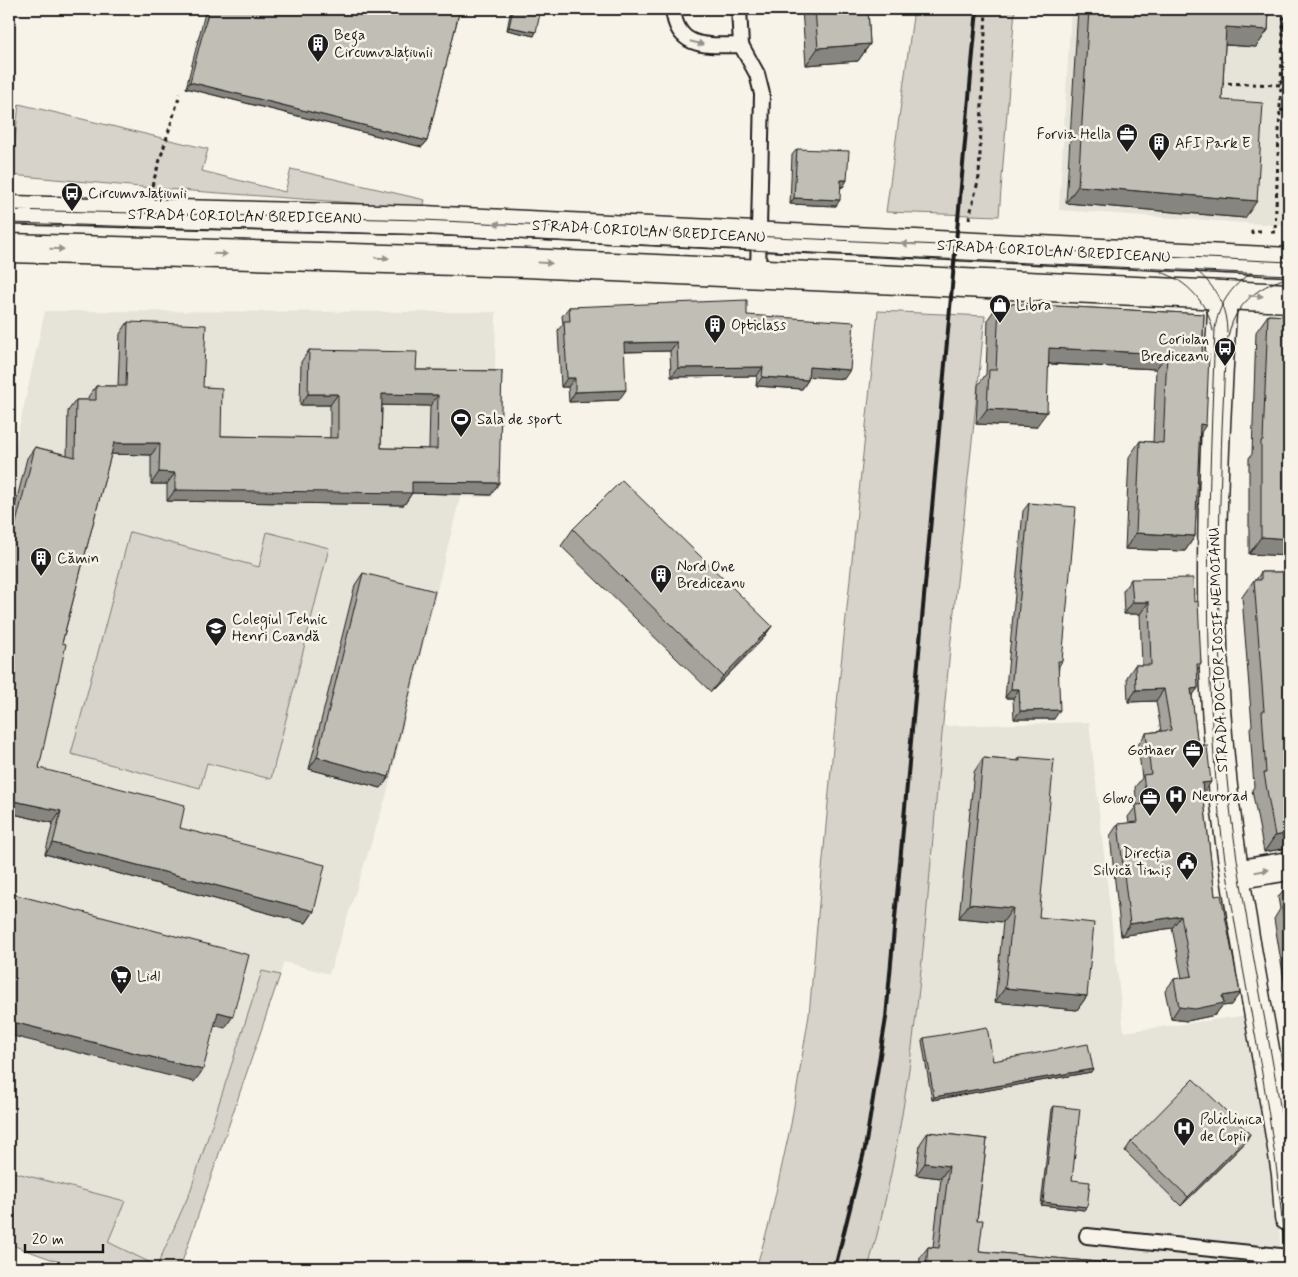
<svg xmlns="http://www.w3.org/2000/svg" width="1298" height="1277" viewBox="0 0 1298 1277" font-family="Mynerve,sans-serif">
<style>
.built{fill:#e6e3d9}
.green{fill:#d7d3cb;stroke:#7a7874}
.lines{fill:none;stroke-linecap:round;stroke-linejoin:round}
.lane-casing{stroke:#1c1c1c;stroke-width:18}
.street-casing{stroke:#1c1c1c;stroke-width:31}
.secondary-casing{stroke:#1c1c1c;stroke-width:31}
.path{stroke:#1c1c1c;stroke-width:3;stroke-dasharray:4 4;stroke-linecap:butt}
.lane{stroke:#f7f3e8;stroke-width:14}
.street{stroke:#f7f3e8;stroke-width:28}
.secondary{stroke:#f7f3e8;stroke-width:28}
.tram{stroke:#1c1c1c;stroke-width:1}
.rail{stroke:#1c1c1c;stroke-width:4}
.wall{fill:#a5a39c;stroke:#1c1c1c;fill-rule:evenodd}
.shaded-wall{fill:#86857f;stroke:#1c1c1c}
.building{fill:#c0beb5;stroke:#1c1c1c;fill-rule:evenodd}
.oneway{fill:#94928c}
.labels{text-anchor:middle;stroke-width:5;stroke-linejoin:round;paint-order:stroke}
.poi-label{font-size:15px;fill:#1c1c1c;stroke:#f7f3e8;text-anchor:start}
.street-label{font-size:15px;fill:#1c1c1c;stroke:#f7f3e8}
</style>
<rect width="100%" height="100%" fill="#f7f3e8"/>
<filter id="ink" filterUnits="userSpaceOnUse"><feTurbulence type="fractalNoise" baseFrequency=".02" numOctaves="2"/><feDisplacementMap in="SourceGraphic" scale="10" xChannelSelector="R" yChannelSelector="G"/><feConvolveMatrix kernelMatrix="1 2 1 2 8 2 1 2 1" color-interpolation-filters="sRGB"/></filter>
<g filter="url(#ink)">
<path class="built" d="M 1071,9 L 1289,9 L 1289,226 L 1059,210 Z
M 45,311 L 496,312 L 493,497 L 460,497 L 386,797 L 329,974 L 284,962 L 180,1268 L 76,1268 L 9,1244 L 9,473 Z
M 1089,722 L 1124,1032 L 1249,1015 L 1271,1118 L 1282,1268 L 868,1268 L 897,1145 L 915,1029 L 943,726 Z"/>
<path class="green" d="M 914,9 L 1015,9 L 999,216 L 886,212 Z
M 19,104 L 208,149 L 202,171 L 285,192 L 291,169 L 425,200 L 423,208 L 152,188 L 11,175 Z
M 878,311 L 985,316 C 970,467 952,617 939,767 C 924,937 915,1103 868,1268 L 756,1268 L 769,1224 L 791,1124 L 809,1015 L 837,703 Z
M 130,532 L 259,567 L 267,532 L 329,548 L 271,779 L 207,763 L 200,788 L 71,754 Z
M 262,971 L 280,975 L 180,1268 L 76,1268 L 9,1244 L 9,1171 L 125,1201 L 108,1242 L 157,1266 L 190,1192 Z"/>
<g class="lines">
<g class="lane-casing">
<path id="lane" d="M 673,9 C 677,51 709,45 741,45
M 739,9 L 741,45 L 757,74 L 762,94 L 758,273
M 1087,1236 L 1289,1257"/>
</g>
<g class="street-casing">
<path id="street" d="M 9,210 L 423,220 L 1289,262
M 1235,875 L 1289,866"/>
</g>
<g class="secondary-casing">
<path id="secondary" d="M 9,248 L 526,263 L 1289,298
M 1223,295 C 1214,448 1205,604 1220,757 C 1233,897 1265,1035 1286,1174 L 1289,1217"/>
</g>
<path class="path" d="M 1220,83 L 1281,85
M 1280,110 L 1289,111
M 152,186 L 180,94
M 969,219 L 979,177 L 986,9
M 1271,232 L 1275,232 L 1284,9
M 1252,234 L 1252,231 L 1262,231"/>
<use href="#lane" class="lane"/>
<use href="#street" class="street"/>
<use href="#secondary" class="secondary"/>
<path class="tram" d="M 9,210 L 423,220 L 1289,262
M 9,223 L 424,235 L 1289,275
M 1196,270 C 1216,287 1227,307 1227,333
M 1161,272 C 1188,281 1208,304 1213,331
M 1251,273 C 1231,286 1218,306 1215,329 C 1209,491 1202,652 1219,813 C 1236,966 1279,1114 1285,1268
M 1287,278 C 1262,285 1242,299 1232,323 C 1225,341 1225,363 1224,382 C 1223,411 1221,441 1221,470 C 1217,584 1217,702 1231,816 C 1246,932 1272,1046 1289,1162"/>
<path class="rail" d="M 835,1268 L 865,1148 L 886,1018 L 977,9"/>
</g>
<path class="wall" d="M 206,9 L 460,9 L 427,141 L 422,147 L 186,88 Z
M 511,9 L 541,9 L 534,36 L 507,30 Z
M 802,9 L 868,9 L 870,44 L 858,61 L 806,65 Z
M 1078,9 L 1269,9 L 1268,30 L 1256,47 L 1225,45 L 1222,100 L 1245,218 L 1066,203 Z
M 797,149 L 847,180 L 843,187 L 841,187 L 836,206 L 790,204 L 792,155 Z
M 999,303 L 1204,314 L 1195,536 L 1185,551 L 1125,549 L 1129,457 L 1140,441 L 1153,442 L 1156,369 L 1049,364 L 1036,427 L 976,424 L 978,385 L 986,374 L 988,319 Z
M 569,307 L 747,315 L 844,379 L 809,376 L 808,380 L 802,389 L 756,386 L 757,376 L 671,377 L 670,351 L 624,352 L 619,400 L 569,402 L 568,387 L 561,387 L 558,330 L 563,324 L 562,316 Z
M 1268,315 L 1289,316 L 1289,556 L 1249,554 L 1249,458 L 1252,454 L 1256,332 Z
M 128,322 L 203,387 L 221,436 L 330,438 L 330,405 L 300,405 L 301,362 L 309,350 L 416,370 L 502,371 L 491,495 L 412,493 L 404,505 L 167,501 L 167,484 L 151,484 L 151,455 L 111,454 L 62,643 L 39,768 L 180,828 L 314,911 L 306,923 L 45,854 L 53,823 L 9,813 L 9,531 L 27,458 L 35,447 L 67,455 L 68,411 L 76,400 L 88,400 L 88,397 L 96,386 L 118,386 L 120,334 ZM 382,405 L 430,406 L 429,449 L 381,448 Z
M 1029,503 L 1062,661 L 1059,666 L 1054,719 L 1014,719 L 1013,698 L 1005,698 L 1023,511 Z
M 573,529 L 772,626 L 760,642 L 711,692 L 561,546 Z
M 1261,572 L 1289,572 L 1289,848 L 1264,852 L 1252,790 L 1254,787 L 1250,728 L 1252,725 L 1242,597 L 1254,580 L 1256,580 Z
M 363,573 L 389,777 L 381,788 L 309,769 L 355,585 Z
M 1131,579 L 1194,602 L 1201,664 L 1197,670 L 1198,688 L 1192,696 L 1215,896 L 1231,1005 L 1222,1006 L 1215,1015 L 1187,1021 L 1171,1019 L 1165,991 L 1174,979 L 1182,978 L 1172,928 L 1121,936 L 1110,836 L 1118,824 L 1129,823 L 1128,817 L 1137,805 L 1135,787 L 1142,778 L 1138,745 L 1146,733 L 1161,731 L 1156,701 L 1128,702 L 1127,677 L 1135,665 L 1142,665 L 1140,614 L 1124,614 L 1123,591 Z
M 1020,757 L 1039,917 L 1087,996 L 1077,1010 L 995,1002 L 1003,922 L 959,918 L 974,772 L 983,758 L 1017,761 Z
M 1289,884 L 1289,1010 L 1274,919 L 1280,909 L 1278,897 L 1287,885 Z
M 924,1038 L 993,1061 L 1091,1072 L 932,1100 L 922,1041 Z
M 1054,1106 L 1072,1180 L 1087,1207 L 1084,1210 L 1041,1205 L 1052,1109 Z
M 928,1132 L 987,1139 L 977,1220 L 979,1251 L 1162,1268 L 919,1268 L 920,1258 L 928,1247 L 933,1247 L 941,1178 L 916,1175 L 920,1144 Z
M 1250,1134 L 1244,1144 L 1181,1206 L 1125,1151 L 1131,1142 Z"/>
<path class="shaded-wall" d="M 509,27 L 536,32 L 534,36 L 507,30 Z
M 1226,27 L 1268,30 L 1256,47 L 1214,44 Z
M 870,44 L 858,61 L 806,65 L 818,48 Z
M 190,82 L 427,141 L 422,147 L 186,88 Z
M 841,180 L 847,180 L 843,187 L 837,186 Z
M 1078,186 L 1257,201 L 1245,218 L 1066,203 Z
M 794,198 L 840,200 L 836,206 L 790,204 Z
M 677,342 L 670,351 L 617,352 L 624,343 Z
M 1049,348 L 1167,354 L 1156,369 L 1039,363 Z
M 763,367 L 757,376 L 671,377 L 678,368 Z
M 809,367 L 850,370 L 844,379 L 803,376 Z
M 762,377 L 808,380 L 802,389 L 756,386 Z
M 567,378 L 575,378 L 568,387 L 561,387 Z
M 626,390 L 619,400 L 569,402 L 575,392 Z
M 308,394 L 338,394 L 330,405 L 300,405 Z
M 382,394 L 438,395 L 430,406 L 374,405 Z
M 987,409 L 1047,412 L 1036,427 L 976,424 Z
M 1200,424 L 1206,425 L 1196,440 Z
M 114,443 L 160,443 L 151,455 L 105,454 Z
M 159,472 L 175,473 L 167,484 L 151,484 Z
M 412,482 L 499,483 L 491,495 L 412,493 L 404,505 L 167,501 L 175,490 Z
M 1136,533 L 1195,536 L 1185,551 L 1125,549 Z
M 1261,537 L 1289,539 L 1289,556 L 1249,554 Z
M 1133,602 L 1149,602 L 1140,614 L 1124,614 Z
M 772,626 L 760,642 L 711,692 L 723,676 Z
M 1198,688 L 1189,700 L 1191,689 Z
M 1011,689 L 1019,689 L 1013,698 L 1005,698 Z
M 1164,689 L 1156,701 L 1128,702 L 1136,690 Z
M 1060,710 L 1054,719 L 1014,719 L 1020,711 Z
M 317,757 L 389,777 L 381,788 L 309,769 Z
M 1211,782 L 1203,794 L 1202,783 Z
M 9,800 L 61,811 L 53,823 L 9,813 Z
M 1289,833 L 1289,848 L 1264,852 L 1275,836 Z
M 53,843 L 314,911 L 306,923 L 45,854 Z
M 969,904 L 1013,908 L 1003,922 L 959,918 Z
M 1181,916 L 1172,928 L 1121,936 L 1130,924 Z
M 1005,988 L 1087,996 L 1077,1010 L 995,1002 Z
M 1240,993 L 1231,1005 L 1222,1006 L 1215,1015 L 1187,1021 L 1171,1019 L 1179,1007 L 1222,996 Z
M 218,1012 L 233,1016 L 225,1028 L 209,1024 Z
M 9,1021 L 203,1070 L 194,1082 L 9,1035 Z
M 1093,1069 L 1091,1072 L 932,1100 L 934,1097 Z
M 1250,1134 L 1244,1144 L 1181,1206 L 1188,1197 Z
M 925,1163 L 949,1166 L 941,1178 L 916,1175 Z
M 1043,1202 L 1087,1207 L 1084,1210 L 1041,1205 Z"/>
<path class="building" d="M 209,9 L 460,9 L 427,141 L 190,82 Z
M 513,9 L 541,9 L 536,32 L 509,27 Z
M 815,9 L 868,9 L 870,44 L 818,48 Z
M 1089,9 L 1269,9 L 1268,30 L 1226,27 L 1222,100 L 1263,103 L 1257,201 L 1078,186 Z
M 797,149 L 849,151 L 847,180 L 841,180 L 840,200 L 794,198 Z
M 747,300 L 747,315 L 854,322 L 850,370 L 809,367 L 808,380 L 762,377 L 763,367 L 678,368 L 677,342 L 624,343 L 626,390 L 575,392 L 575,378 L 567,378 L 564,321 L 570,321 L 569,307 Z
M 999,303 L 1204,314 L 1202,355 L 1209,355 L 1206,425 L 1200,424 L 1195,536 L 1136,533 L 1140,441 L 1163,443 L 1167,354 L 1049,348 L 1047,412 L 987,409 L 989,370 L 996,370 Z
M 1268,315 L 1289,316 L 1289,539 L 1261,537 L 1261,441 L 1263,441 Z
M 128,322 L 206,325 L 203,387 L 222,388 L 221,436 L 338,438 L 338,394 L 308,394 L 309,350 L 417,352 L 416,370 L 502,371 L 499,483 L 412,482 L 412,493 L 175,490 L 175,473 L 159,472 L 160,443 L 114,443 L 62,643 L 66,644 L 39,768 L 185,805 L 180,828 L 325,865 L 314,911 L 53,843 L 61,811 L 9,800 L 9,551 L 35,447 L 75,457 L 76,400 L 96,400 L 96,386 L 126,386 ZM 382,394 L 438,395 L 437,449 L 381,448 Z
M 622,480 L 772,626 L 723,676 L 573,529 Z
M 1029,503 L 1076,507 L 1062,661 L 1058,661 L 1060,710 L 1020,711 L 1019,689 L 1011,689 Z
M 1261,572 L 1289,572 L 1289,833 L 1275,836 L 1264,773 L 1266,773 L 1262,711 L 1264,711 L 1254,580 L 1261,580 Z
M 363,573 L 435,591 L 389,777 L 317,757 Z
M 1193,578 L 1194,602 L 1198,601 L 1201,664 L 1197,664 L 1198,688 L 1191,689 L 1198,746 L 1207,745 L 1211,782 L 1202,783 L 1215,896 L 1221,895 L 1240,993 L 1222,996 L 1224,1003 L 1195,1009 L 1179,1007 L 1174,979 L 1192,976 L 1181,916 L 1130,924 L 1118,824 L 1138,822 L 1136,805 L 1147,804 L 1143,775 L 1151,774 L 1146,733 L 1171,730 L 1164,689 L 1136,690 L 1135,665 L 1151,665 L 1149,602 L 1133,602 L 1131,579 Z
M 1020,757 L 1054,760 L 1039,917 L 1094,923 L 1087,996 L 1005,988 L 1013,908 L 969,904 L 983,758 L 1020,761 Z
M 1289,884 L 1289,897 L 1287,885 Z
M 9,893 L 249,955 L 233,1016 L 218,1012 L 203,1070 L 9,1021 Z
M 1289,905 L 1289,947 L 1282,907 Z
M 987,1027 L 993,1061 L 1088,1044 L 1093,1069 L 934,1097 L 924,1038 Z
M 1193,1079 L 1250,1134 L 1188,1197 L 1131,1142 Z
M 1054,1106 L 1080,1109 L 1072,1180 L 1090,1182 L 1087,1207 L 1043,1202 Z
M 928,1132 L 987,1139 L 977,1220 L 983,1220 L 979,1251 L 1162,1268 L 926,1268 L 928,1247 L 939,1248 L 949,1166 L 925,1163 Z"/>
<defs><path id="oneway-solid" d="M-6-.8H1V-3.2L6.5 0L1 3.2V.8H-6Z" transform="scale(1.25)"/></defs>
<g class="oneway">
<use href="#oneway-solid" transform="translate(697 43) rotate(14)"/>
<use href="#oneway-solid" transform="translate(501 224) rotate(-177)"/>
<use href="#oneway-solid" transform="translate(909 244) rotate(-177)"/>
<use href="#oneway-solid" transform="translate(57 249) rotate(2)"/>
<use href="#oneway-solid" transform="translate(220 254) rotate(2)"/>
<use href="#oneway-solid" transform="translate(382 258) rotate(2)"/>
<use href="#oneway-solid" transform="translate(545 263) rotate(3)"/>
<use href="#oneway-solid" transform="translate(1256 296) rotate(2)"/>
<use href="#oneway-solid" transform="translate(1262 871) rotate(-9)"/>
</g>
</g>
<defs>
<g id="building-pin" transform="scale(1.125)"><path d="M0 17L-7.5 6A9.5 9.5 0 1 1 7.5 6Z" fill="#1c1c1c" stroke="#f7f3e8"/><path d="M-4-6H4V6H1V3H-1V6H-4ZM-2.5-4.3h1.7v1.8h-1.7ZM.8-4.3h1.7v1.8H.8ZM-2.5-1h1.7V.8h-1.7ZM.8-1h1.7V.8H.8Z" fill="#fff"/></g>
<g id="office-pin" transform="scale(1.125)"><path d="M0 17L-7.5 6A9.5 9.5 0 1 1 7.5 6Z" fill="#1c1c1c" stroke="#f7f3e8"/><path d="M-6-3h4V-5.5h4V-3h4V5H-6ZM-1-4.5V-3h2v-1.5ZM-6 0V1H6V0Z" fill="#fff"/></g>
<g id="bus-pin" transform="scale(1.125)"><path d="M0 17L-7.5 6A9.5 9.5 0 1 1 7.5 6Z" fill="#1c1c1c" stroke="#f7f3e8"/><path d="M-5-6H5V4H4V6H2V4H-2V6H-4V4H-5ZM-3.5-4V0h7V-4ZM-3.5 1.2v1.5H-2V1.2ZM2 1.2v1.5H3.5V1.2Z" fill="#fff"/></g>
<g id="shop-pin" transform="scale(1.125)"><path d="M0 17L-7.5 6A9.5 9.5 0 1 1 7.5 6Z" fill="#1c1c1c" stroke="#f7f3e8"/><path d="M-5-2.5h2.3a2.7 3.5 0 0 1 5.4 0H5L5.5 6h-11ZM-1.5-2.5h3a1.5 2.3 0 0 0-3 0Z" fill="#fff"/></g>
<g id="stadium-pin" transform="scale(1.125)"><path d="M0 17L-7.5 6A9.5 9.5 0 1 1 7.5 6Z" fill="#1c1c1c" stroke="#f7f3e8"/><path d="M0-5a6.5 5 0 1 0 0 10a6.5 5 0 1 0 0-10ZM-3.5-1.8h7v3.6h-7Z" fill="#fff"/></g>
<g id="school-pin" transform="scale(1.125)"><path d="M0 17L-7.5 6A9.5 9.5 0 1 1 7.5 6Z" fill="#1c1c1c" stroke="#f7f3e8"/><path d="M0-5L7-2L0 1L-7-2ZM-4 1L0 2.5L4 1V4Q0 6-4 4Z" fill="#fff"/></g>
<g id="hospital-pin" transform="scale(1.125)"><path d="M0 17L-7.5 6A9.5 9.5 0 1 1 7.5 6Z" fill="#1c1c1c" stroke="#f7f3e8"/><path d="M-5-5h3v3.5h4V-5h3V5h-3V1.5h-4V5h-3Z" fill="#fff"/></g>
<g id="civic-pin" transform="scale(1.125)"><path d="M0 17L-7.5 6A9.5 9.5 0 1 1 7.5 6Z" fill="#1c1c1c" stroke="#f7f3e8"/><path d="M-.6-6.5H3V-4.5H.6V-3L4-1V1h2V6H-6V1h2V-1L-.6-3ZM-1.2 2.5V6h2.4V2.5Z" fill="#fff"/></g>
<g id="supermarket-pin" transform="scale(1.125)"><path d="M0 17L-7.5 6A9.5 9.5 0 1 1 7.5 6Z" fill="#1c1c1c" stroke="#f7f3e8"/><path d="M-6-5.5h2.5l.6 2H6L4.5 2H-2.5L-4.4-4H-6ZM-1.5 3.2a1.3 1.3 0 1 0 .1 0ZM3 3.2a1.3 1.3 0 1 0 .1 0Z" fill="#fff"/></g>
</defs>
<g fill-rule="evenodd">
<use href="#building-pin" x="318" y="44"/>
<use href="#office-pin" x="1127" y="134"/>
<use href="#building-pin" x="1159" y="143"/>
<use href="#bus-pin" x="72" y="193"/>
<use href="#shop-pin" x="1000" y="305"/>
<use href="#building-pin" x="715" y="325"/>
<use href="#bus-pin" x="1225" y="348"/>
<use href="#stadium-pin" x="461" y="419"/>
<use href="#building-pin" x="41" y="558"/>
<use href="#building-pin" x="661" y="575"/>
<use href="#school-pin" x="216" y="628"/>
<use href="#office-pin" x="1193" y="750"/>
<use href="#hospital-pin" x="1176" y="796"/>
<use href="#office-pin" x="1150" y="798"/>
<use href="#civic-pin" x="1187" y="862"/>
<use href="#supermarket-pin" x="121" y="976"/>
<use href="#hospital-pin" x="1184" y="1128"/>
</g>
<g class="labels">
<g class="poi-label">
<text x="334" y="40">Bega<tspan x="334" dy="17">Circumvalațiunii</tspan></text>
<text x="1111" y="139" text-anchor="end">Forvia Hella</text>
<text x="1175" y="148">AFI Park E</text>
<text x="88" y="198">Circumvalațiunii</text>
<text x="1016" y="310">Libra</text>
<text x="731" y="330">Opticlass</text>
<text x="1209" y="344" text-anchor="end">Coriolan<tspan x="1209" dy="17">Brediceanu</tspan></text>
<text x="477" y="424">Sala de sport</text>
<text x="57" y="563">Cămin</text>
<text x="677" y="571">Nord One<tspan x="677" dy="17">Brediceanu</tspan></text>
<text x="232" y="624">Colegiul Tehnic<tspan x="232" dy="17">Henri Coandă</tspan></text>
<text x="1177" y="755" text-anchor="end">Gothaer</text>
<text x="1192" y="801">Neurorad</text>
<text x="1134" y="803" text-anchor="end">Glovo</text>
<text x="1171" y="858" text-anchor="end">Direcția<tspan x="1171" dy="17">Silvică Timiș</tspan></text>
<text x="137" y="981">Lidl</text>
<text x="1200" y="1124">Policlinica<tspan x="1200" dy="17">de Copii</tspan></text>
</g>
<g class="street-label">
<text transform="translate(245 216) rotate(1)" y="5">STRADA CORIOLAN BREDICEANU</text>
<text transform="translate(649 231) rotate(3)" y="5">STRADA CORIOLAN BREDICEANU</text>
<text transform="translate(1054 251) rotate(3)" y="5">STRADA CORIOLAN BREDICEANU</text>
<text transform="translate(1218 650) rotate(-92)" y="5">STRADA DOCTOR IOSIF NEMOIANU</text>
</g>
</g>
<rect width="1298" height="1277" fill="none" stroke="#f7f3e8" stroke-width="30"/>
<rect x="15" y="15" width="1268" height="1247" fill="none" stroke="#1c1c1c" stroke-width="2" filter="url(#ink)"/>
<path d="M25 1244v8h78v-8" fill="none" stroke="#1c1c1c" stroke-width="2.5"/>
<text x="32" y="1244" font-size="15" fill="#1c1c1c" stroke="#f7f3e8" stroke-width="4" paint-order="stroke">20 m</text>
</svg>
